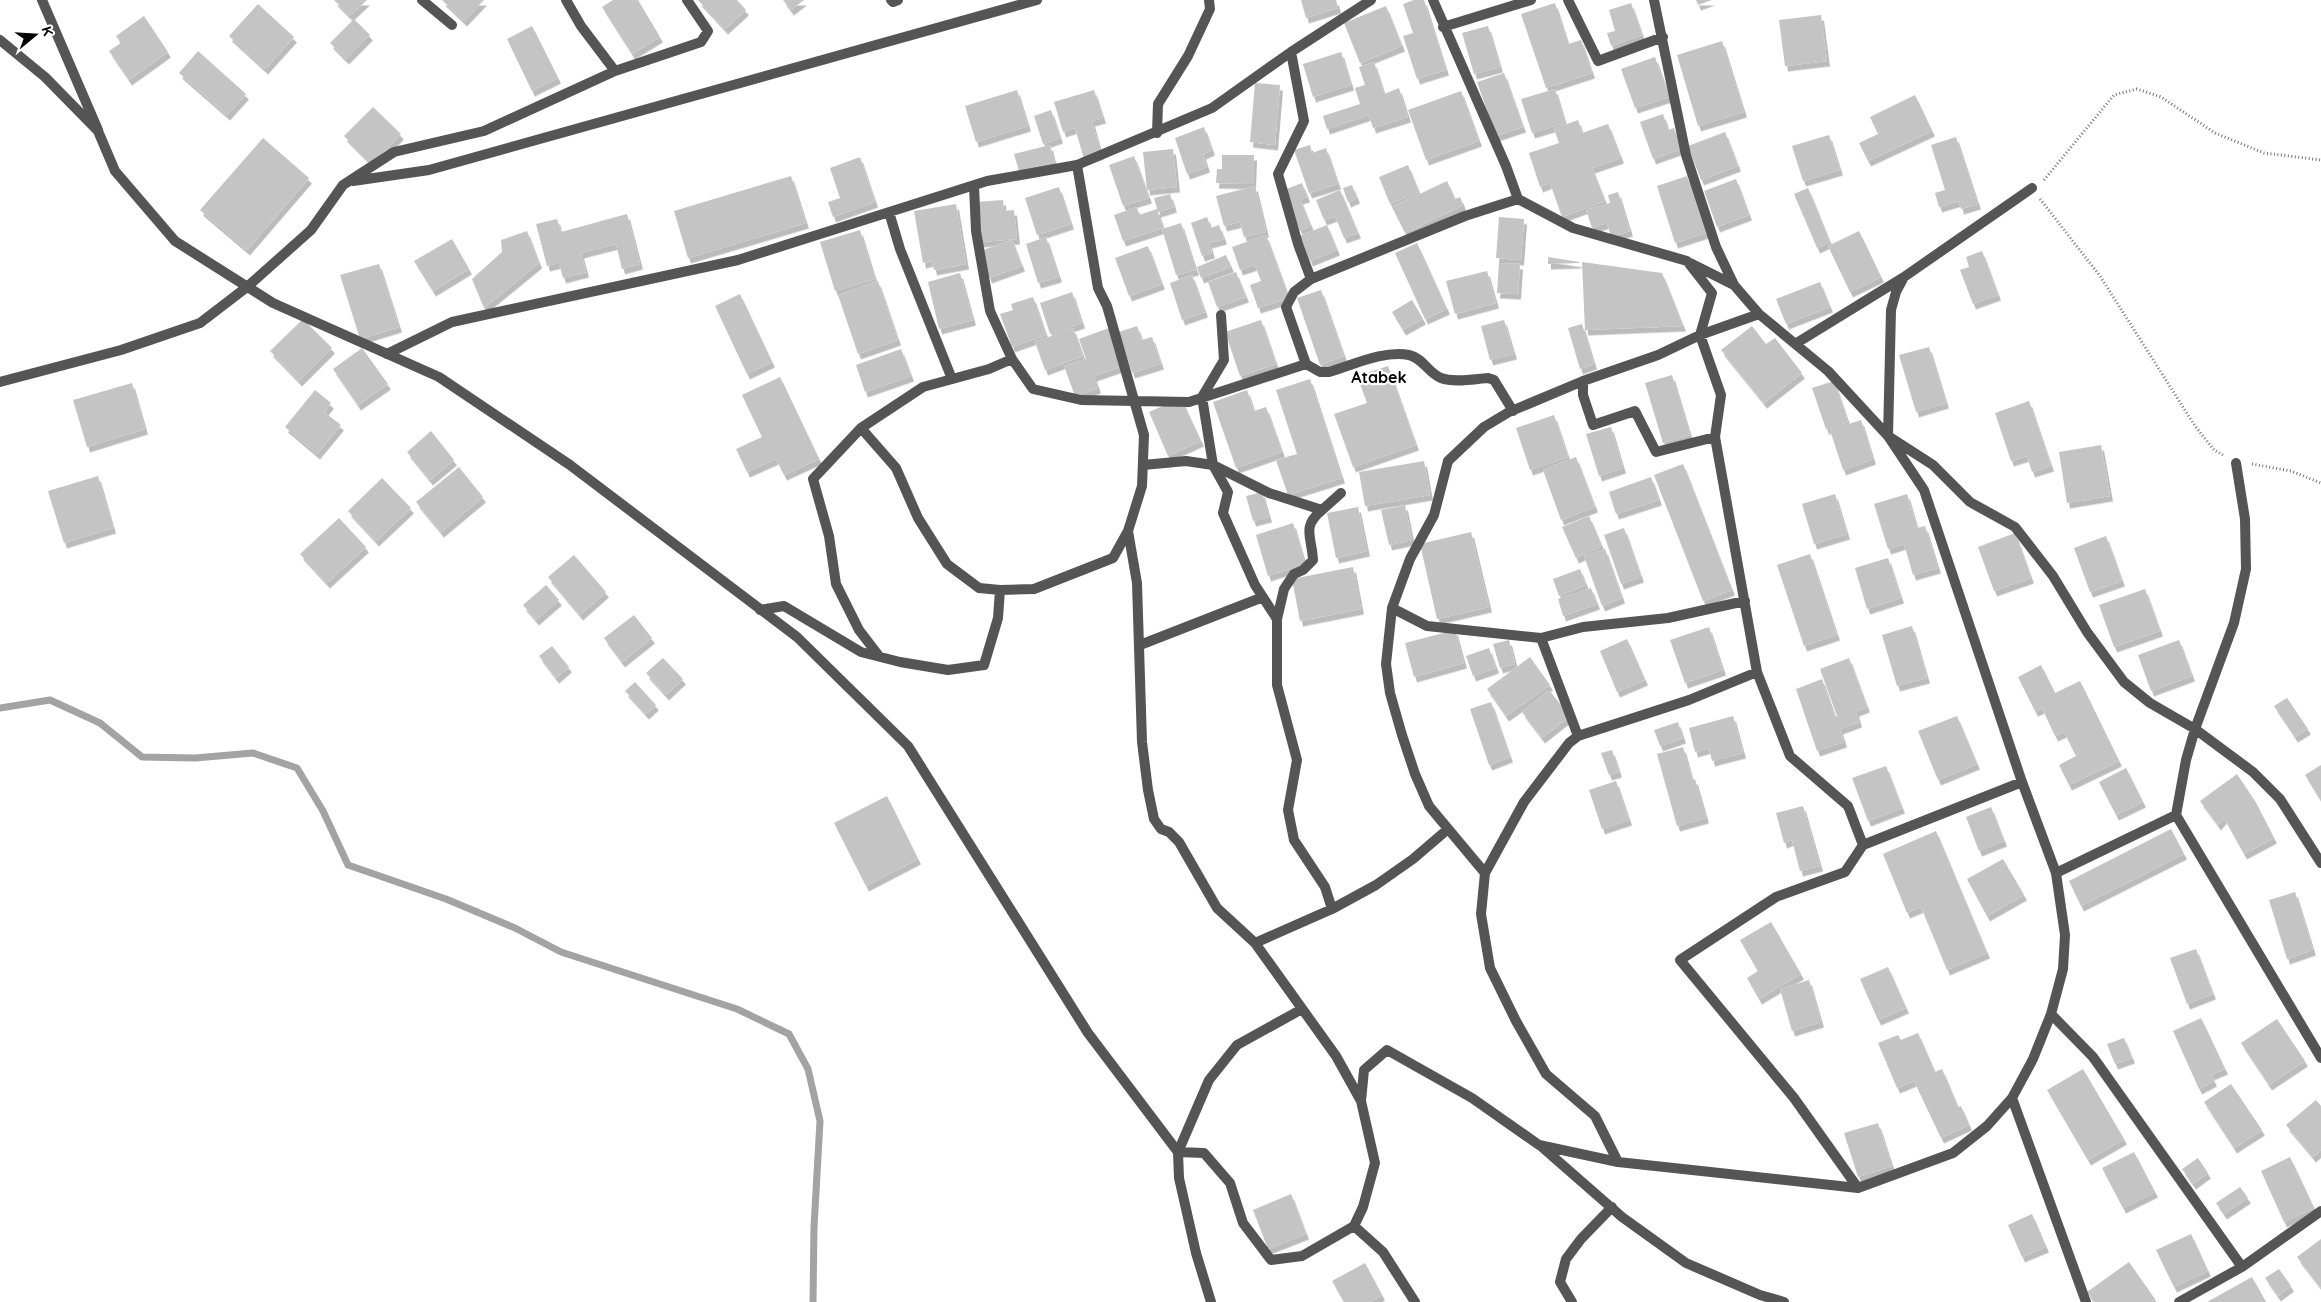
<svg xmlns="http://www.w3.org/2000/svg" width="2321" height="1302" viewBox="0 0 2321 1302" font-family="Quicksand,sans-serif">
<style>
.lines{fill:none;stroke-linecap:round;stroke-linejoin:round}
.stream{stroke:#a3a3a3;stroke-width:7}
.building{fill:#c4c4c4;filter:url(#shadow)}
.path{stroke:#777;stroke-width:3;stroke-dasharray:1 2.5;stroke-linecap:butt}
.minor{stroke:#555;stroke-width:10}
.tertiary{stroke:#555;stroke-width:10}
.labels{text-anchor:middle;stroke-width:4.5;stroke-linejoin:round;paint-order:stroke}
.quarter-label{font-size:16px;font-weight:bold;fill:#000;stroke:#fff}
</style>
<defs>
<filter id="shadow"><feDropShadow dx="3" dy="5.5" stdDeviation="0" flood-color="#0004"/></filter>
</defs>
<rect width="100%" height="100%" fill="#fff"/>
<g class="lines">
<path class="stream" d="M 0,708 L 50,700 L 100,723 L 142,757 L 195,758 L 253,753 L 297,768 L 323,811 L 348,865 L 446,899 L 515,928 L 561,952 L 737,1009 L 789,1034 L 808,1069 L 820,1121 L 814,1227 L 813,1302"/>
</g>
<path class="building" d="M 334,0 L 367,0 L 350,16 Z
M 442,0 L 484,0 L 464,21 Z
M 613,0 L 638,0 L 660,37 L 632,54 L 602,7 Z
M 698,0 L 737,0 L 746,10 L 725,29 Z
M 783,0 L 804,0 L 791,10 Z
M 1301,0 L 1336,0 L 1338,8 L 1306,18 Z
M 1414,0 L 1424,0 L 1446,70 L 1417,79 L 1403,36 L 1413,33 L 1403,4 Z
M 1696,0 L 1712,0 L 1698,5 Z
M 1555,3 L 1568,44 L 1581,40 L 1592,73 L 1546,88 L 1521,14 Z
M 1631,3 L 1642,35 L 1611,46 L 1607,33 L 1615,31 L 1609,10 Z
M 258,4 L 294,37 L 265,69 L 229,36 Z
M 1386,6 L 1402,46 L 1360,63 L 1344,23 Z
M 1821,15 L 1827,61 L 1785,66 L 1779,20 Z
M 144,16 L 168,52 L 129,80 L 109,51 L 121,43 L 116,36 Z
M 354,19 L 370,35 L 346,59 L 330,43 Z
M 532,26 L 558,78 L 532,91 L 507,39 Z
M 1488,26 L 1500,67 L 1474,74 L 1462,33 Z
M 1722,41 L 1744,112 L 1698,126 L 1677,55 Z
M 198,51 L 246,94 L 227,115 L 179,73 Z
M 1341,52 L 1351,85 L 1313,97 L 1303,64 Z
M 1655,57 L 1669,97 L 1635,108 L 1621,69 Z
M 1374,62 L 1384,94 L 1399,88 L 1408,117 L 1373,128 L 1369,115 L 1327,129 L 1323,116 L 1360,104 L 1355,88 L 1365,85 L 1359,67 Z
M 1504,73 L 1523,127 L 1496,136 L 1477,82 Z
M 1255,83 L 1280,85 L 1275,145 L 1250,142 Z
M 1555,89 L 1565,123 L 1532,133 L 1521,99 Z
M 1017,90 L 1028,126 L 976,142 L 965,106 Z
M 1094,90 L 1103,118 L 1092,121 L 1101,154 L 1084,159 L 1075,128 L 1063,132 L 1054,102 Z
M 1461,91 L 1479,141 L 1426,160 L 1408,110 Z
M 1915,95 L 1932,131 L 1868,161 L 1859,143 L 1878,134 L 1870,117 Z
M 373,107 L 401,134 L 372,164 L 344,136 Z
M 1051,110 L 1060,138 L 1043,144 L 1034,116 Z
M 1663,114 L 1668,130 L 1674,128 L 1681,149 L 1653,159 L 1640,122 Z
M 1578,120 L 1582,133 L 1608,124 L 1621,158 L 1592,168 L 1605,201 L 1562,217 L 1550,183 L 1540,187 L 1529,153 L 1559,143 L 1554,129 Z
M 1204,127 L 1212,150 L 1203,154 L 1207,167 L 1187,174 L 1175,138 Z
M 1725,132 L 1738,166 L 1701,180 L 1688,146 Z
M 1829,135 L 1840,170 L 1803,181 L 1792,146 Z
M 1956,137 L 1978,204 L 1961,209 L 1959,201 L 1939,207 L 1935,193 L 1945,190 L 1931,145 Z
M 263,138 L 309,178 L 247,250 L 200,210 Z
M 1050,145 L 1054,162 L 1019,171 L 1014,154 Z
M 1310,145 L 1312,153 L 1326,148 L 1338,184 L 1309,193 L 1294,150 Z
M 1173,149 L 1177,187 L 1147,190 L 1143,152 Z
M 1222,155 L 1254,155 L 1253,184 L 1216,183 L 1217,169 L 1222,169 Z
M 1134,156 L 1149,198 L 1123,206 L 1109,165 Z
M 860,157 L 875,202 L 833,217 L 828,202 L 840,198 L 830,168 Z
M 1408,165 L 1419,192 L 1390,204 L 1379,177 Z
M 791,176 L 806,223 L 688,258 L 674,211 Z
M 1687,176 L 1706,233 L 1675,243 L 1657,186 Z
M 1736,179 L 1749,215 L 1717,227 L 1704,191 Z
M 1447,181 L 1455,199 L 1460,197 L 1463,205 L 1405,233 L 1392,207 Z
M 1302,183 L 1307,197 L 1300,199 L 1311,226 L 1300,231 L 1284,190 Z
M 1352,185 L 1357,198 L 1348,202 L 1343,188 Z
M 1255,186 L 1266,232 L 1244,237 L 1240,222 L 1224,226 L 1216,196 Z
M 1059,187 L 1071,224 L 1037,235 L 1025,198 Z
M 1808,188 L 1830,242 L 1817,248 L 1794,194 Z
M 1340,190 L 1358,233 L 1344,238 L 1335,216 L 1324,220 L 1316,200 Z
M 1618,192 L 1630,231 L 1611,237 L 1607,223 L 1592,228 L 1586,210 L 1610,203 L 1608,195 Z
M 1170,194 L 1174,207 L 1158,212 L 1154,198 Z
M 1003,200 L 1004,211 L 1014,210 L 1017,239 L 980,242 L 976,202 Z
M 956,204 L 966,264 L 934,270 L 932,261 L 923,263 L 914,211 Z
M 1137,207 L 1139,215 L 1157,209 L 1163,228 L 1123,241 L 1114,215 Z
M 627,214 L 640,264 L 622,269 L 616,244 L 581,253 L 586,272 L 563,278 L 559,263 L 547,266 L 536,224 L 557,219 L 561,232 Z
M 1207,217 L 1211,228 L 1219,225 L 1224,239 L 1209,243 L 1212,253 L 1202,256 L 1191,223 Z
M 1499,217 L 1524,219 L 1521,260 L 1496,258 Z
M 1181,223 L 1196,270 L 1176,275 L 1162,229 Z
M 1327,225 L 1337,250 L 1310,261 L 1300,236 Z
M 860,230 L 875,279 L 835,291 L 820,242 Z
M 527,231 L 539,263 L 484,308 L 472,279 L 502,252 L 501,240 Z
M 1859,231 L 1881,277 L 1850,292 L 1828,246 Z
M 1266,235 L 1289,298 L 1258,308 L 1250,285 L 1261,281 L 1255,265 L 1240,270 L 1232,247 Z
M 1046,237 L 1059,277 L 1038,283 L 1026,244 Z
M 452,239 L 469,269 L 433,291 L 414,261 Z
M 1012,240 L 1022,266 L 989,278 L 980,251 Z
M 1417,243 L 1447,309 L 1425,319 L 1395,253 Z
M 1148,246 L 1162,284 L 1129,296 L 1115,258 Z
M 1982,251 L 1998,295 L 1973,304 L 1960,270 L 1969,267 L 1966,257 Z
M 1226,255 L 1231,267 L 1201,278 L 1197,267 Z
M 1548,257 L 1579,262 L 1579,263 L 1548,264 Z
M 1582,262 L 1662,273 L 1683,326 L 1585,330 Z
M 1499,263 L 1520,264 L 1518,294 L 1497,293 Z
M 379,264 L 399,327 L 360,339 L 340,275 Z
M 1487,271 L 1496,303 L 1455,314 L 1446,281 Z
M 1236,272 L 1246,297 L 1217,307 L 1208,282 Z
M 960,273 L 973,320 L 939,329 L 928,282 Z
M 1192,275 L 1205,312 L 1182,320 L 1170,283 Z
M 878,281 L 898,340 L 858,354 L 838,295 Z
M 1820,282 L 1830,307 L 1786,324 L 1776,299 Z
M 1321,290 L 1344,356 L 1320,365 L 1297,298 Z
M 1072,292 L 1082,323 L 1050,334 L 1040,303 Z
M 740,294 L 772,362 L 747,374 L 715,306 Z
M 1033,297 L 1046,335 L 1012,347 L 1000,314 L 1013,310 L 1011,304 Z
M 1412,300 L 1423,319 L 1403,330 L 1392,312 Z
M 303,319 L 332,348 L 299,381 L 270,351 Z
M 1261,320 L 1276,364 L 1240,376 L 1225,332 Z
M 1504,320 L 1514,354 L 1490,360 L 1481,326 Z
M 1582,324 L 1594,364 L 1580,369 L 1568,328 Z
M 1137,326 L 1142,340 L 1152,337 L 1161,364 L 1132,373 L 1119,332 Z
M 1752,326 L 1766,344 L 1775,338 L 1802,373 L 1764,403 L 1721,350 Z
M 1073,328 L 1083,356 L 1045,370 L 1035,342 Z
M 1109,328 L 1123,366 L 1094,376 L 1098,388 L 1075,396 L 1064,366 L 1086,359 L 1079,339 Z
M 1929,347 L 1946,403 L 1916,412 L 1899,355 Z
M 362,348 L 388,384 L 358,405 L 333,369 Z
M 901,349 L 911,376 L 865,392 L 856,365 Z
M 1388,366 L 1416,445 L 1353,467 L 1334,414 L 1367,403 L 1357,376 Z
M 1672,375 L 1690,435 L 1663,443 L 1645,383 Z
M 780,377 L 819,459 L 784,475 L 776,459 L 747,472 L 736,449 L 762,437 L 742,395 Z
M 1310,379 L 1342,478 L 1288,495 L 1276,460 L 1297,454 L 1276,390 Z
M 1834,381 L 1848,422 L 1826,429 L 1812,388 Z
M 132,383 L 145,429 L 87,447 L 73,400 Z
M 315,390 L 331,403 L 324,412 L 341,425 L 317,454 L 285,427 Z
M 1247,390 L 1254,411 L 1266,407 L 1282,452 L 1236,468 L 1213,402 Z
M 1181,398 L 1201,441 L 1168,456 L 1149,412 Z
M 2029,401 L 2051,466 L 2032,472 L 2027,456 L 2011,461 L 1995,413 Z
M 1554,415 L 1568,457 L 1530,470 L 1516,428 Z
M 1861,420 L 1873,459 L 1843,470 L 1830,430 Z
M 1611,427 L 1623,468 L 1599,476 L 1586,434 Z
M 431,431 L 454,460 L 430,480 L 407,452 Z
M 2101,445 L 2110,496 L 2067,503 L 2059,452 Z
M 1576,457 L 1595,507 L 1561,520 L 1543,470 Z
M 1424,461 L 1430,495 L 1365,506 L 1359,472 Z
M 1683,464 L 1732,590 L 1703,601 L 1654,475 Z
M 459,467 L 483,497 L 441,532 L 416,502 Z
M 98,476 L 113,528 L 64,543 L 48,491 Z
M 1651,477 L 1659,500 L 1616,514 L 1609,492 Z
M 382,478 L 411,508 L 376,541 L 348,511 Z
M 1262,492 L 1269,517 L 1253,521 L 1246,496 Z
M 1835,494 L 1847,534 L 1814,544 L 1802,504 Z
M 1907,494 L 1917,528 L 1925,526 L 1938,568 L 1913,575 L 1904,544 L 1888,549 L 1874,504 Z
M 1405,505 L 1412,540 L 1389,545 L 1381,510 Z
M 1358,507 L 1367,551 L 1336,558 L 1327,513 Z
M 1589,516 L 1602,546 L 1576,558 L 1562,527 Z
M 339,518 L 366,547 L 327,583 L 300,554 Z
M 1293,523 L 1305,564 L 1268,576 L 1256,535 Z
M 1624,528 L 1641,577 L 1621,584 L 1604,535 Z
M 1471,532 L 1489,607 L 1437,619 L 1420,544 Z
M 2015,533 L 2031,578 L 1994,591 L 1978,547 Z
M 2106,536 L 2122,581 L 2090,592 L 2074,548 Z
M 1605,549 L 1622,598 L 1602,606 L 1584,556 Z
M 1810,554 L 1837,635 L 1804,646 L 1777,565 Z
M 574,555 L 606,592 L 580,615 L 548,577 Z
M 1888,558 L 1901,598 L 1867,609 L 1855,568 Z
M 1353,567 L 1361,609 L 1300,621 L 1292,579 Z
M 1580,569 L 1586,585 L 1559,596 L 1553,579 Z
M 546,585 L 559,600 L 536,620 L 523,605 Z
M 1591,588 L 1597,604 L 1563,616 L 1558,599 Z
M 2145,589 L 2160,631 L 2114,647 L 2099,605 Z
M 634,615 L 652,638 L 622,662 L 604,638 Z
M 1912,626 L 1927,678 L 1897,686 L 1882,635 Z
M 1709,627 L 1723,670 L 1685,683 L 1670,640 Z
M 1455,630 L 1464,663 L 1414,677 L 1405,643 Z
M 1627,639 L 1645,680 L 1617,692 L 1600,651 Z
M 1509,640 L 1515,664 L 1500,668 L 1493,644 Z
M 2179,640 L 2192,676 L 2151,691 L 2138,655 Z
M 552,646 L 569,667 L 556,678 L 539,656 Z
M 1489,648 L 1496,668 L 1473,676 L 1466,656 Z
M 1530,657 L 1550,685 L 1506,716 L 1487,689 Z
M 663,658 L 683,679 L 666,695 L 646,673 Z
M 1849,658 L 1867,707 L 1856,711 L 1859,722 L 1840,729 L 1844,742 L 1817,751 L 1796,689 L 1822,679 L 1835,717 L 1837,716 L 1820,669 Z
M 2041,665 L 2055,693 L 2080,681 L 2119,761 L 2069,785 L 2059,765 L 2076,756 L 2064,732 L 2055,736 L 2042,708 L 2035,711 L 2018,677 Z
M 635,682 L 656,705 L 646,714 L 625,691 Z
M 1549,690 L 1570,716 L 1542,738 L 1522,712 Z
M 2287,698 L 2308,729 L 2295,737 L 2274,706 Z
M 1491,702 L 1510,757 L 1489,765 L 1470,709 Z
M 1733,716 L 1743,753 L 1712,761 L 1709,748 L 1695,752 L 1689,728 Z
M 1957,716 L 1977,764 L 1938,780 L 1918,731 Z
M 1678,722 L 1683,738 L 1660,746 L 1654,730 Z
M 1683,747 L 1692,780 L 1695,779 L 1706,818 L 1677,826 L 1657,754 Z
M 1612,750 L 1619,772 L 1609,775 L 1601,753 Z
M 2321,765 L 2321,801 L 2305,775 Z
M 1886,766 L 1902,808 L 1868,821 L 1852,778 Z
M 2126,768 L 2143,802 L 2116,815 L 2099,782 Z
M 2237,774 L 2255,801 L 2274,838 L 2244,854 L 2224,818 L 2218,825 L 2200,801 Z
M 1616,781 L 1629,820 L 1602,829 L 1589,790 Z
M 887,796 L 918,859 L 866,886 L 834,823 Z
M 1803,806 L 1820,866 L 1800,871 L 1792,840 L 1784,843 L 1776,813 Z
M 1991,807 L 2004,841 L 1979,851 L 1966,817 Z
M 2171,829 L 2184,854 L 2081,906 L 2069,881 Z
M 1936,831 L 1987,953 L 1947,970 L 1921,907 L 1907,913 L 1883,854 Z
M 2003,859 L 2024,895 L 1987,916 L 1967,879 Z
M 2295,892 L 2313,950 L 2287,959 L 2269,900 Z
M 1771,922 L 1801,974 L 1759,999 L 1747,978 L 1758,971 L 1740,940 Z
M 2196,949 L 2213,994 L 2187,1004 L 2170,958 Z
M 1888,967 L 1906,1008 L 1878,1020 L 1860,979 Z
M 1809,980 L 1821,1022 L 1792,1031 L 1780,989 Z
M 2201,1018 L 2225,1069 L 2211,1075 L 2214,1081 L 2199,1089 L 2173,1031 Z
M 2277,1019 L 2305,1061 L 2269,1085 L 2241,1043 Z
M 1918,1033 L 1935,1072 L 1942,1069 L 1958,1107 L 1961,1106 L 1969,1125 L 1941,1138 L 1914,1081 L 1897,1088 L 1878,1043 L 1898,1035 L 1901,1040 Z
M 2124,1038 L 2132,1058 L 2115,1064 L 2107,1044 Z
M 2083,1069 L 2124,1139 L 2088,1160 L 2047,1090 Z
M 2231,1084 L 2262,1130 L 2234,1148 L 2204,1102 Z
M 2316,1100 L 2321,1106 L 2321,1150 L 2313,1157 L 2286,1125 Z
M 1878,1123 L 1892,1166 L 1858,1177 L 1844,1133 Z
M 2134,1152 L 2155,1192 L 2123,1208 L 2102,1168 Z
M 2290,1157 L 2314,1208 L 2284,1222 L 2261,1171 Z
M 2198,1158 L 2208,1173 L 2193,1184 L 2182,1169 Z
M 2240,1187 L 2248,1198 L 2224,1214 L 2216,1203 Z
M 1291,1194 L 1306,1234 L 1268,1249 L 1253,1210 Z
M 2032,1214 L 2046,1247 L 2022,1257 L 2008,1225 Z
M 2191,1234 L 2208,1271 L 2174,1287 L 2156,1250 Z
M 2321,1239 L 2321,1288 L 2297,1257 Z
M 2129,1262 L 2155,1299 L 2151,1302 L 2095,1302 L 2087,1292 Z
M 1365,1263 L 1382,1295 L 1369,1302 L 1344,1302 L 1332,1281 Z
M 2279,1269 L 2291,1286 L 2278,1296 L 2265,1278 Z
M 2252,1277 L 2266,1302 L 2207,1302 Z"/>
<g class="lines">
<path class="path" d="M 2044,180 L 2114,95 L 2137,89 L 2161,97 L 2215,133 L 2264,153 L 2321,160
M 2040,199 L 2100,276 L 2195,426 L 2214,450 L 2223,455
M 2252,464 L 2291,471 L 2321,483"/>
<path class="minor" d="M 42,0 L 98,130
M 422,0 L 452,25
M 566,0 L 581,26 L 615,71
M 891,0 L 893,2 L 898,0
M 1433,0 L 1506,166 L 1518,199 L 1573,228 L 1687,261 L 1712,293 L 1700,335 L 1721,395 L 1715,437 L 1757,672 L 1790,756 L 1848,806 L 1863,845
M 1568,0 L 1598,61 L 1663,37
M 1443,27 L 1531,0
M 1291,52 L 1304,121 L 1278,174 L 1298,244 L 1311,279 L 1465,216 L 1518,199
M 1157,133 L 1158,104 L 1188,56 L 1210,9 L 1209,0
M 1077,165 L 1098,288 L 1107,306 L 1144,435 L 1142,486 L 1128,531 L 1137,583 L 1142,742 L 1148,790 L 1154,819 L 1161,829 L 1169,832 L 1179,842 L 1217,908 L 1255,943 L 1336,1056 L 1361,1101
M 353,181 L 429,170 L 1037,0
M 974,186 L 976,231 L 990,311 L 1012,359 L 1033,389 L 1081,400 L 1189,402 L 1306,364
M 2032,188 L 1904,277 L 1896,292 L 1891,310 L 1888,436 L 1933,465 L 1970,502 L 2015,527 L 2053,576 L 2087,632 L 2124,682 L 2150,703 L 2195,729 L 2253,772 L 2280,799 L 2321,863
M 889,212 L 900,249 L 952,379
M 1690,263 L 1734,285
M 1311,279 L 1294,292 L 1286,307 L 1306,364 L 1320,372 L 1329,372 C 1353,365 1384,350 1409,355 C 1423,358 1428,373 1441,378 C 1454,383 1474,379 1488,378 L 1494,380 L 1513,411
M 1221,315 L 1224,360 L 1202,397 L 1213,465 L 1228,492 L 1223,513 L 1255,585 L 1277,619
M 1795,344 L 1904,277
M 387,354 L 452,322 L 738,260 L 987,181 L 1077,165 L 1212,108 L 1291,52 L 1371,0
M 1583,381 L 1583,395 L 1593,425 L 1635,411 L 1656,452 L 1715,437
M 0,382 L 121,350 L 200,323 L 247,287 L 311,230 L 343,185 L 394,152 L 484,131 L 615,71 L 701,42 L 708,31 L 687,0
M 861,428 L 896,468 L 918,518 L 947,564 L 979,588 L 1000,590
M 2236,463 L 2245,519 L 2246,569 L 2234,623 L 2195,729 L 2186,760 L 2176,815 L 2321,1058
M 1143,465 L 1186,461 L 1213,465 L 1269,493 L 1322,510 L 1341,493
M 1392,608 L 1427,626 L 1541,638 L 1583,627 L 1668,618 L 1745,601
M 760,610 L 784,606 L 861,652 L 900,662 L 948,670 L 984,665 L 998,618 L 1000,590 L 1034,589 L 1113,558 L 1128,531
M 1541,638 L 1578,736
M 1140,645 L 1263,597
M 879,656 L 859,630 L 836,584 L 829,536 L 813,479 L 861,428 L 923,387 L 989,369 L 1012,359
M 1485,873 L 1429,806 L 1415,774 L 1402,735 L 1390,693 L 1386,664 L 1392,608 L 1410,559 L 1434,515 L 1448,461 L 1484,427 L 1509,412 L 1583,381 L 1658,355 L 1700,335 L 1759,314
M 2056,873 L 2176,815
M 1332,909 L 1376,885 L 1413,859 L 1448,829
M 1255,943 L 1332,909 L 1325,887 L 1294,840 L 1288,810 L 1297,760 L 1277,685 L 1277,619 L 1284,589 L 1294,574 L 1303,570 L 1313,560 C 1312,537 1301,527 1322,510
M 1302,1009 L 1237,1045 L 1209,1080 L 1178,1152 L 1204,1153 L 1230,1183 L 1243,1223 L 1271,1260 L 1302,1256 L 1354,1226 L 1363,1207 L 1375,1163 L 1361,1101 L 1364,1070 L 1387,1050 L 1472,1098 L 1539,1145 L 1618,1162 L 1858,1188 L 1953,1153 L 1987,1126 L 2012,1098 L 2033,1059 L 2051,1014 L 2063,969 L 2065,935 L 2056,873 L 2022,782 L 1924,490 L 1888,436 L 1828,371 L 1759,314 L 1734,285 L 1716,247 L 1686,155 L 1654,0
M 2051,1014 L 2093,1057 L 2242,1267
M 2012,1098 L 2086,1302
M 1542,1147 L 1622,1217 L 1686,1263 L 1760,1295 L 1784,1302
M 1618,1162 L 1595,1116 L 1546,1074 L 1516,1021 L 1490,968 L 1481,914 L 1485,873 L 1524,802 L 1569,743 L 1578,736 L 1689,700 L 1757,672
M 1858,1188 L 1794,1098 L 1680,960 L 1776,897 L 1845,872 L 1863,845 L 2022,782
M 1354,1226 L 1383,1252 L 1415,1302
M 1572,1302 L 1560,1282 L 1566,1259 L 1581,1239 L 1612,1207
M 2179,1302 L 2242,1267 L 2321,1211"/>
<path class="tertiary" d="M 0,40 L 45,77 L 98,131 L 115,171 L 175,241 L 273,303 L 439,377 L 570,465 L 797,637 L 908,746 L 1088,1033 L 1178,1152 L 1179,1178 L 1196,1253 L 1211,1302"/>
</g>
<g class="labels">
<g class="quarter-label">
<text x="1379" y="383">Atabek</text>
</g>
</g>
<g transform="translate(35 35) rotate(72)" stroke="#ffffff" stroke-width="4" paint-order="stroke">
<path d="M0-4L9 19L0 12L-9 19Z" fill="#000000"/>
<text y="-8" font-size="14" font-weight="bold" text-anchor="middle" fill="#000000">K</text>
</g>
</svg>
